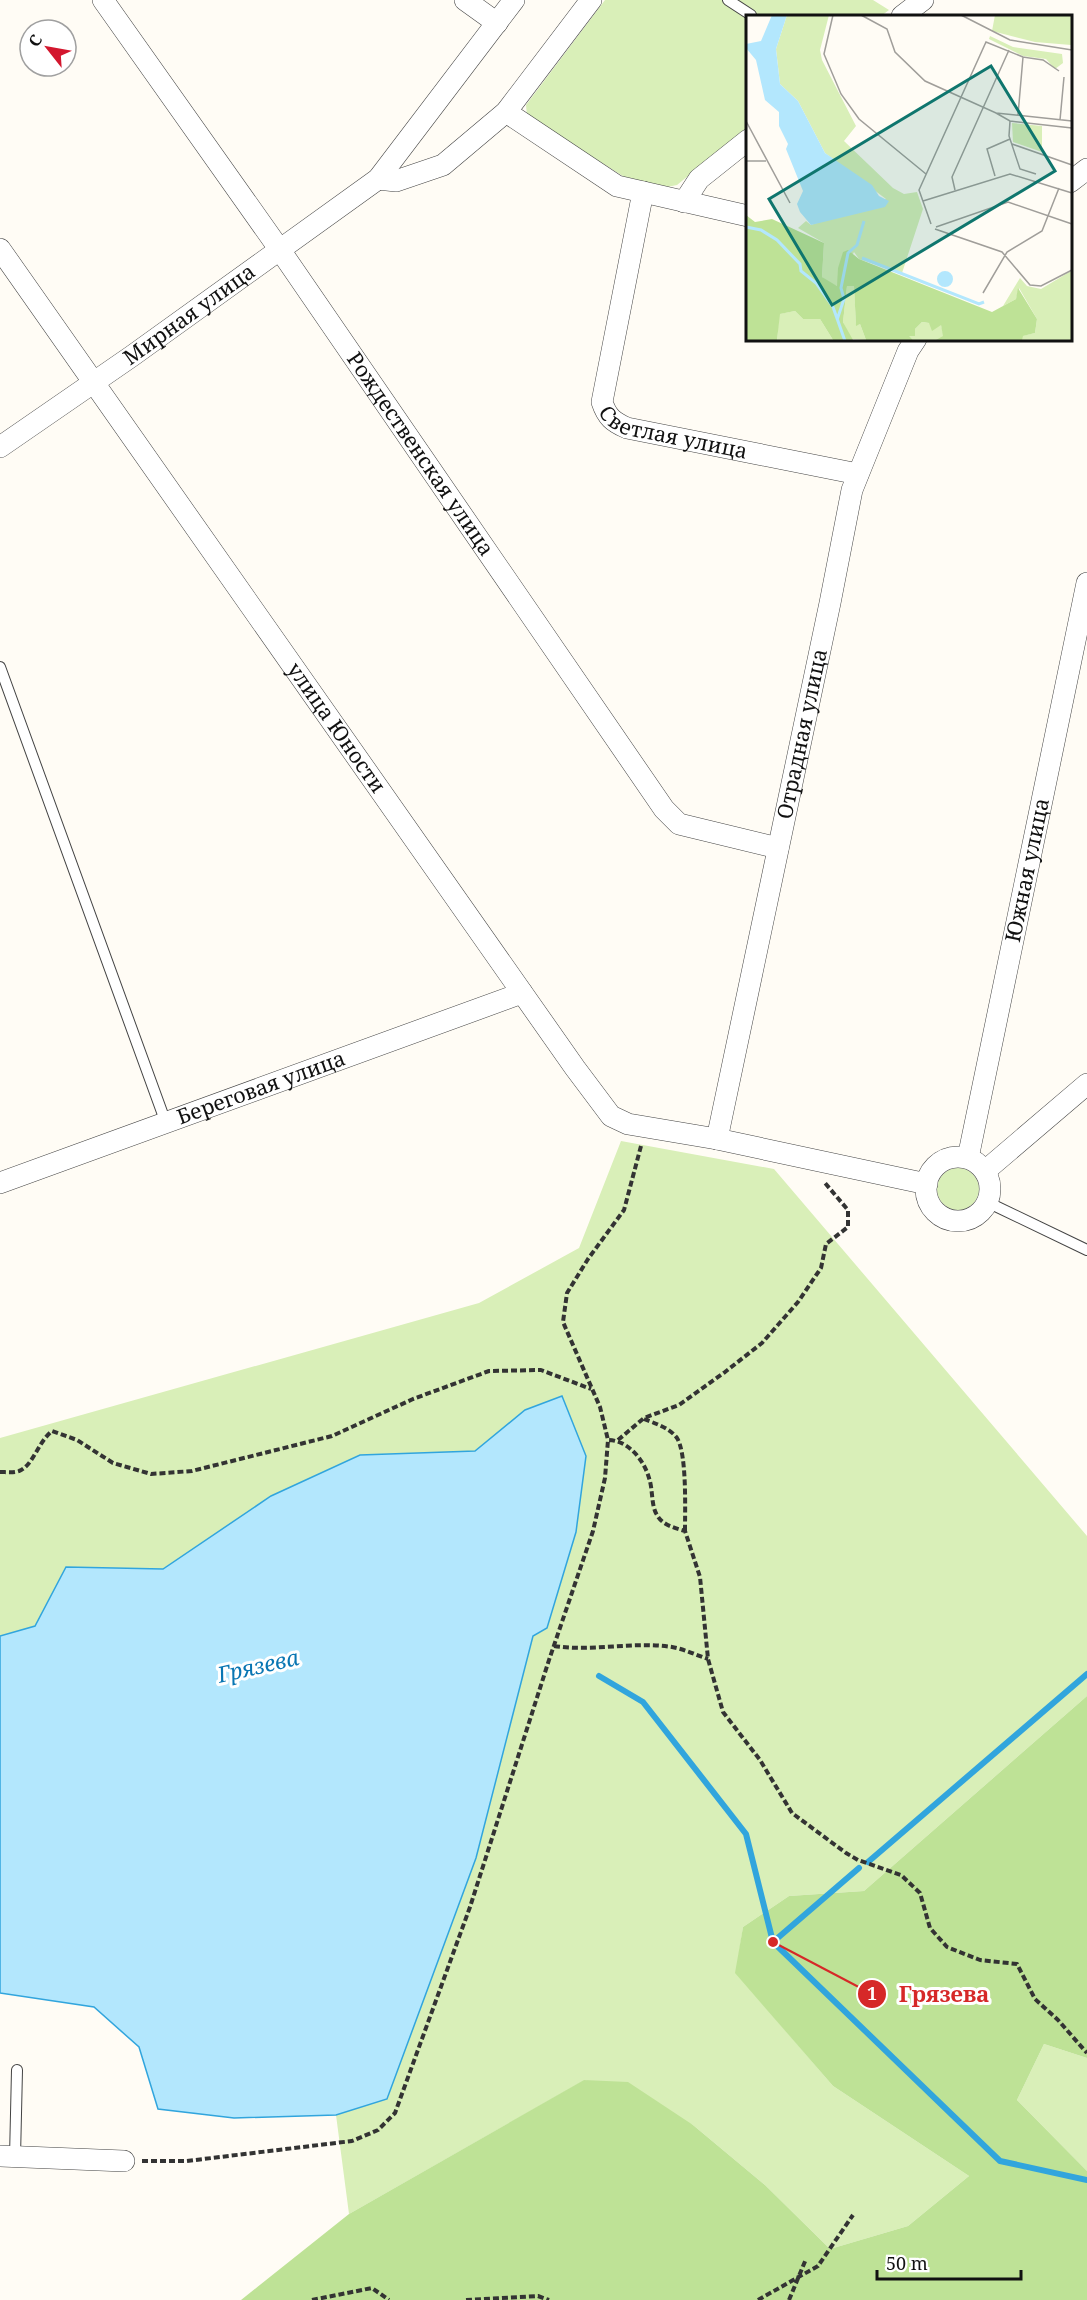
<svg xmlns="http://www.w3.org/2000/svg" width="1087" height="2300" viewBox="0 0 1087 2300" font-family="'Noto Serif',serif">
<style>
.green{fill:#d9efb8}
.forest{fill:#bee296}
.water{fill:#b3e7fd;stroke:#31a5dd;stroke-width:1.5}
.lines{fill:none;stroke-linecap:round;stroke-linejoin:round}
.stream{stroke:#31a5dd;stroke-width:6}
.service-casing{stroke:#444;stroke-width:12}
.minor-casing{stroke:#444;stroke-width:22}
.path{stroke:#333;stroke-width:4;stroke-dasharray:6 3;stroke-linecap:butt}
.service{stroke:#fff;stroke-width:10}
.minor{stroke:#fff;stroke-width:21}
.labels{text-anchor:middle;stroke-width:6;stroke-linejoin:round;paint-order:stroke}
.street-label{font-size:21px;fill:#111;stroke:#fff}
.water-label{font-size:22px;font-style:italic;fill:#0976b3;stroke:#fff}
.inset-river{fill:none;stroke:#b3e7fd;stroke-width:3}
.inset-road{fill:none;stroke:#a09e9a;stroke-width:1.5}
.view{fill:#0f766e;fill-opacity:0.15;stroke:#0f766e;stroke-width:3}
.inset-edge{fill:none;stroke:#111;stroke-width:3}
.leader{fill:none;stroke:#d62828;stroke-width:2}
.callout-dot{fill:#d62828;stroke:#fff;stroke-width:2}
.mark-label{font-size:18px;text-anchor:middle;font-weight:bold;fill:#fff}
.callout-label{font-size:22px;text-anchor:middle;font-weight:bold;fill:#d62828;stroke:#fff;stroke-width:6;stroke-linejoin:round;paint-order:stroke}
</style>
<rect width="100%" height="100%" fill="#fffcf5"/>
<path class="green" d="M 605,0 L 873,0 L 889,10 L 881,16 L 748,16 L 748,127 L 677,185 L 667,187 L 626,178 L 527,116 L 526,105 Z
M 621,1141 L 774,1169 L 1087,1536 L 1087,1696 L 864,1891 L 789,1896 L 743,1927 L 736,1973 L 833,2086 L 969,2176 L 908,2226 L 830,2249 L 765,2185 L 693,2125 L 585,2080 L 349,2214 L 336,2115 L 388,2098 L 533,1636 L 525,1410 L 475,1451 L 360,1455 L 271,1496 L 163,1569 L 66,1567 L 35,1626 L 0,1636 L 0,1438 L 479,1303 L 579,1248 Z
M937 1189a21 21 0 1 1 42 0a21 21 0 1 1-42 0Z
M 1044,2044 L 1087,2058 L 1087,2171 L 1017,2100 Z"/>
<path class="forest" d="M 1087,1696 L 1087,2058 L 1044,2044 L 1017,2100 L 1087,2171 L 1087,2300 L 241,2300 L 349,2214 L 584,2080 L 628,2082 L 693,2125 L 765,2185 L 830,2249 L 908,2226 L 969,2176 L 833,2086 L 735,1973 L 743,1927 L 789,1896 L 864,1891 Z"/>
<path class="water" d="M 562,1396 L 586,1456 L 576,1532 L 547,1628 L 533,1636 L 476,1858 L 387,2099 L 336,2115 L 234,2118 L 158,2109 L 139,2047 L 94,2007 L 0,1993 L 0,1636 L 35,1626 L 66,1567 L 163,1569 L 271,1496 L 360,1455 L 475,1451 L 525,1410 Z"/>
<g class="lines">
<path class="stream" d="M 599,1676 L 643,1702 L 746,1834 L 773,1942 L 1000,2161 L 1087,2180
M 868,1862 L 1087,1674
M 773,1942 L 859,1868"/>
<g class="service-casing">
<path id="service" d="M 728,0 L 751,15
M 0,667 L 166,1123
M 987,1202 L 1087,1250
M 15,2157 L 17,2070"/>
</g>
<g class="minor-casing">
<g id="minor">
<path id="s1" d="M 103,0 L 280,250 L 664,809 L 679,824 L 778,848"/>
<path d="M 465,0 L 497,23"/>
<path d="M 902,16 L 923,0"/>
<path d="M 506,112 L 617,186 L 748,216"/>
<path d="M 378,179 L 396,181 L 443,165 L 506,112 L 591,0"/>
<path d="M 1070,182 L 1087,169"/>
<path id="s2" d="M 643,192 L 602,402 C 607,417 613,422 627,428 L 858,474"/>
<path d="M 684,202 L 699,179 L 748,140"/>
<path id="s3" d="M 0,249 L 575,1068 L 611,1116 L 628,1124 L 717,1139 L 927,1184"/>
<path id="s4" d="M 0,447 L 132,356 L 378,179 L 514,0"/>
<path id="s5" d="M 717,1139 L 830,603 L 852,490 L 908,351 L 916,339"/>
<circle cx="958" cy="1189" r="32"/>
<path id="s6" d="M 968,1158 L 1087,583"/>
<path d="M 985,1171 L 1087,1084"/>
<path id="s7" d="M 0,1183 L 522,993"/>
<path d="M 0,2156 L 124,2161"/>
</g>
</g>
<path class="path" d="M 641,1146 L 624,1210 L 588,1259 L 567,1293 L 563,1322 L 600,1407 L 608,1440 C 628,1440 644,1460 649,1478 C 653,1489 651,1506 657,1515 C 662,1525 675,1528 685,1531 L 700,1577 L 708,1659 L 723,1712 L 760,1760 L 792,1813 L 846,1853 L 858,1860 L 901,1875 L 920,1893 L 930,1928 L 947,1947 L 980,1960 L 1017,1964 L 1035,1999 L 1058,2020 L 1087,2053
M 644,1419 C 654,1423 670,1428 677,1438 C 687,1454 685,1510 685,1531
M 618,1440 L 644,1418 L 679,1405 L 725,1372 L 762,1343 L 798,1302 L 821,1268 L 826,1244 L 848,1227 L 848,1210 L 825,1183
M 0,1472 C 6,1472 14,1473 19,1471 C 33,1466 38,1442 52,1431 L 77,1440 L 113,1463 L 151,1474 L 192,1471 L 332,1436 L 413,1399 L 489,1371 L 541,1370 L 591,1389
M 554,1646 C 593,1652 633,1641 672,1647 C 684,1649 696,1655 708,1659
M 142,2161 L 187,2161 L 352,2141 L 378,2130 L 395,2113 L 470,1907 L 549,1660 L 593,1531 L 605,1478 L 608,1440
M 312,2300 L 372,2288 L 389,2300
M 466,2300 L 538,2296 L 549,2300
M 758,2300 L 818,2266 L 853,2215
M 789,2300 L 806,2259"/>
<use href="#service" class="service"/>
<use href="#minor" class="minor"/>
</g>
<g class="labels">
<g class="street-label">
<text dy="7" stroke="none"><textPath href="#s4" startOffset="231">Мирная улица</textPath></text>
<text dy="7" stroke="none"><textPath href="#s2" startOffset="297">Светлая улица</textPath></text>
<text dy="7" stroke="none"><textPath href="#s1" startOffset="554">Рождественская улица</textPath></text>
<text dy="7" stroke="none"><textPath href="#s3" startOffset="585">улица Юности</textPath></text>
<text dy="7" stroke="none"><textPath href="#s5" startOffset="414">Отрадная улица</textPath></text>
<text dy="7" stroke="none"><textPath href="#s6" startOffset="294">Южная улица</textPath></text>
<text dy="7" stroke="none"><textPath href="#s7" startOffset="278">Береговая улица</textPath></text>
</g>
<g class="water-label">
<text transform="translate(258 1666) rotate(-13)" y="8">Грязева</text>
</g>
</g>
<g transform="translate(746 15)">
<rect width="326" height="326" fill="#fffcf5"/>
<path d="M 41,0 L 83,0 L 74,35 L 76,45 L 110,111 L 98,126 L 147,173 L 158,179 L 171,177 L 177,194 L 156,258 L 113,244 L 108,237 L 91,271 L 83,268 L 76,262 L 78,228 L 52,213 L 60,206 L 65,210 L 140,184 L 79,138 L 52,86 L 34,69 L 30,34 ZM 249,0 L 325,0 L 325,30 L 289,27 L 246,16 ZM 244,21 L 267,32 L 316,39 L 317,48 L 309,54 L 300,44 L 277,41 L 243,24 ZM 266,108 L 296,111 L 296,137 L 267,127 ZM 325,256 L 325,325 L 276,325 L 276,321 L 289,318 L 291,304 L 273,273 L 270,284 L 257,291 L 274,263 L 281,271 L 295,274 ZM 108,270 L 110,310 L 114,309 L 120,325 L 105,324 L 97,307 L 101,271 ZM 49,296 L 57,304 L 74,304 L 87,325 L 31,326 L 33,299 ZM 176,307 L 195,310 L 198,321 L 190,326 L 167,325 L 162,321 Z" fill="#d9efb8"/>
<path d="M 0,200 L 9,207 L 26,204 L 78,228 L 76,262 L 91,271 L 92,253 L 97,237 L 102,235 L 113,244 L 246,297 L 270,284 L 272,273 L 291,304 L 289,318 L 277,321 L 276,325 L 190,325 L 197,321 L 195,310 L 186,316 L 183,308 L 176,307 L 169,314 L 169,321 L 163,321 L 167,325 L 120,325 L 114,309 L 110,311 L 108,271 L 101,271 L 97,307 L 107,325 L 87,325 L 74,304 L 57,304 L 49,296 L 34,299 L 31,325 L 0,325 Z" fill="#bee296"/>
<path d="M 26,0 L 41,0 L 30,34 L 34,69 L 52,86 L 79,138 L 126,170 L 133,181 L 143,186 L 139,192 L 65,210 L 54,197 L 51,189 L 57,176 L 40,134 L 42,129 L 33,111 L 33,97 L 19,85 L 10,45 L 0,33 L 0,29 L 15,26 ZM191 264a8 8 0 1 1 16 0a8 8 0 1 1-16 0Z" fill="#b3e7fd"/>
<path class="inset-river" d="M 0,212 L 15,215 L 31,225 L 54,249 L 55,256 L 70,268 L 87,292 L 99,326M 116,243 L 233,289 L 238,287M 91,305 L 98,284 L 95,273 L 102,238 L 111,230 L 118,206"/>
<path class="inset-road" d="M 87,0 L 78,39 L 95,79 L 113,104 L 180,159M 115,0 L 141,14 L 149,37 L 179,66 L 250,98 L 326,106M 215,0 L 264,25 L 326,35M 250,98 L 264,106 L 326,113M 272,100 L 277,42 L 297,45 L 313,56M 314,105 L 318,62M 0,106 L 44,188M 264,106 L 263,121 L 274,154 L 290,159M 266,129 L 326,150M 0,146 L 20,146M 249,161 L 241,134 L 264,124M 209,175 L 206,162 L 263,35M 177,186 L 264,159 L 326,178M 185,209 L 173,175 L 240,27 L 277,42M 190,212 L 262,187 L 326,209M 189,214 L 256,237 L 284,270 L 295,271 L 326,255M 237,278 L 261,237 L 296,216 L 313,173"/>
<path class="view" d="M 245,51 L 309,156 L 86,290 L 23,184 Z"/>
<rect width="326" height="326" class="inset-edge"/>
</g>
<path class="leader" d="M773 1942L872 1994"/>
<g class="callout-dot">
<circle cx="773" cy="1942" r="6"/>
<circle cx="872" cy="1994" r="15"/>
</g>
<g class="mark-label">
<text x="872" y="2000">1</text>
</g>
<g class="callout-label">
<text x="944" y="2002">Грязева</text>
</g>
<g transform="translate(48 48) rotate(301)"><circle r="28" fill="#ffffff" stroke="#a0a0a0" stroke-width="1.5"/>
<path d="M0-4.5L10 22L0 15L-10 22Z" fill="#d3172e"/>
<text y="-9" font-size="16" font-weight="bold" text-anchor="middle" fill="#111111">С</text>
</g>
<path d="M877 2270v9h144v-9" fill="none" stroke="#111111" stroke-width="3"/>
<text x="886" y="2270" font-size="18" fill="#111111" stroke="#ffffff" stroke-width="4.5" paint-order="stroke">50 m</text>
</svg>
